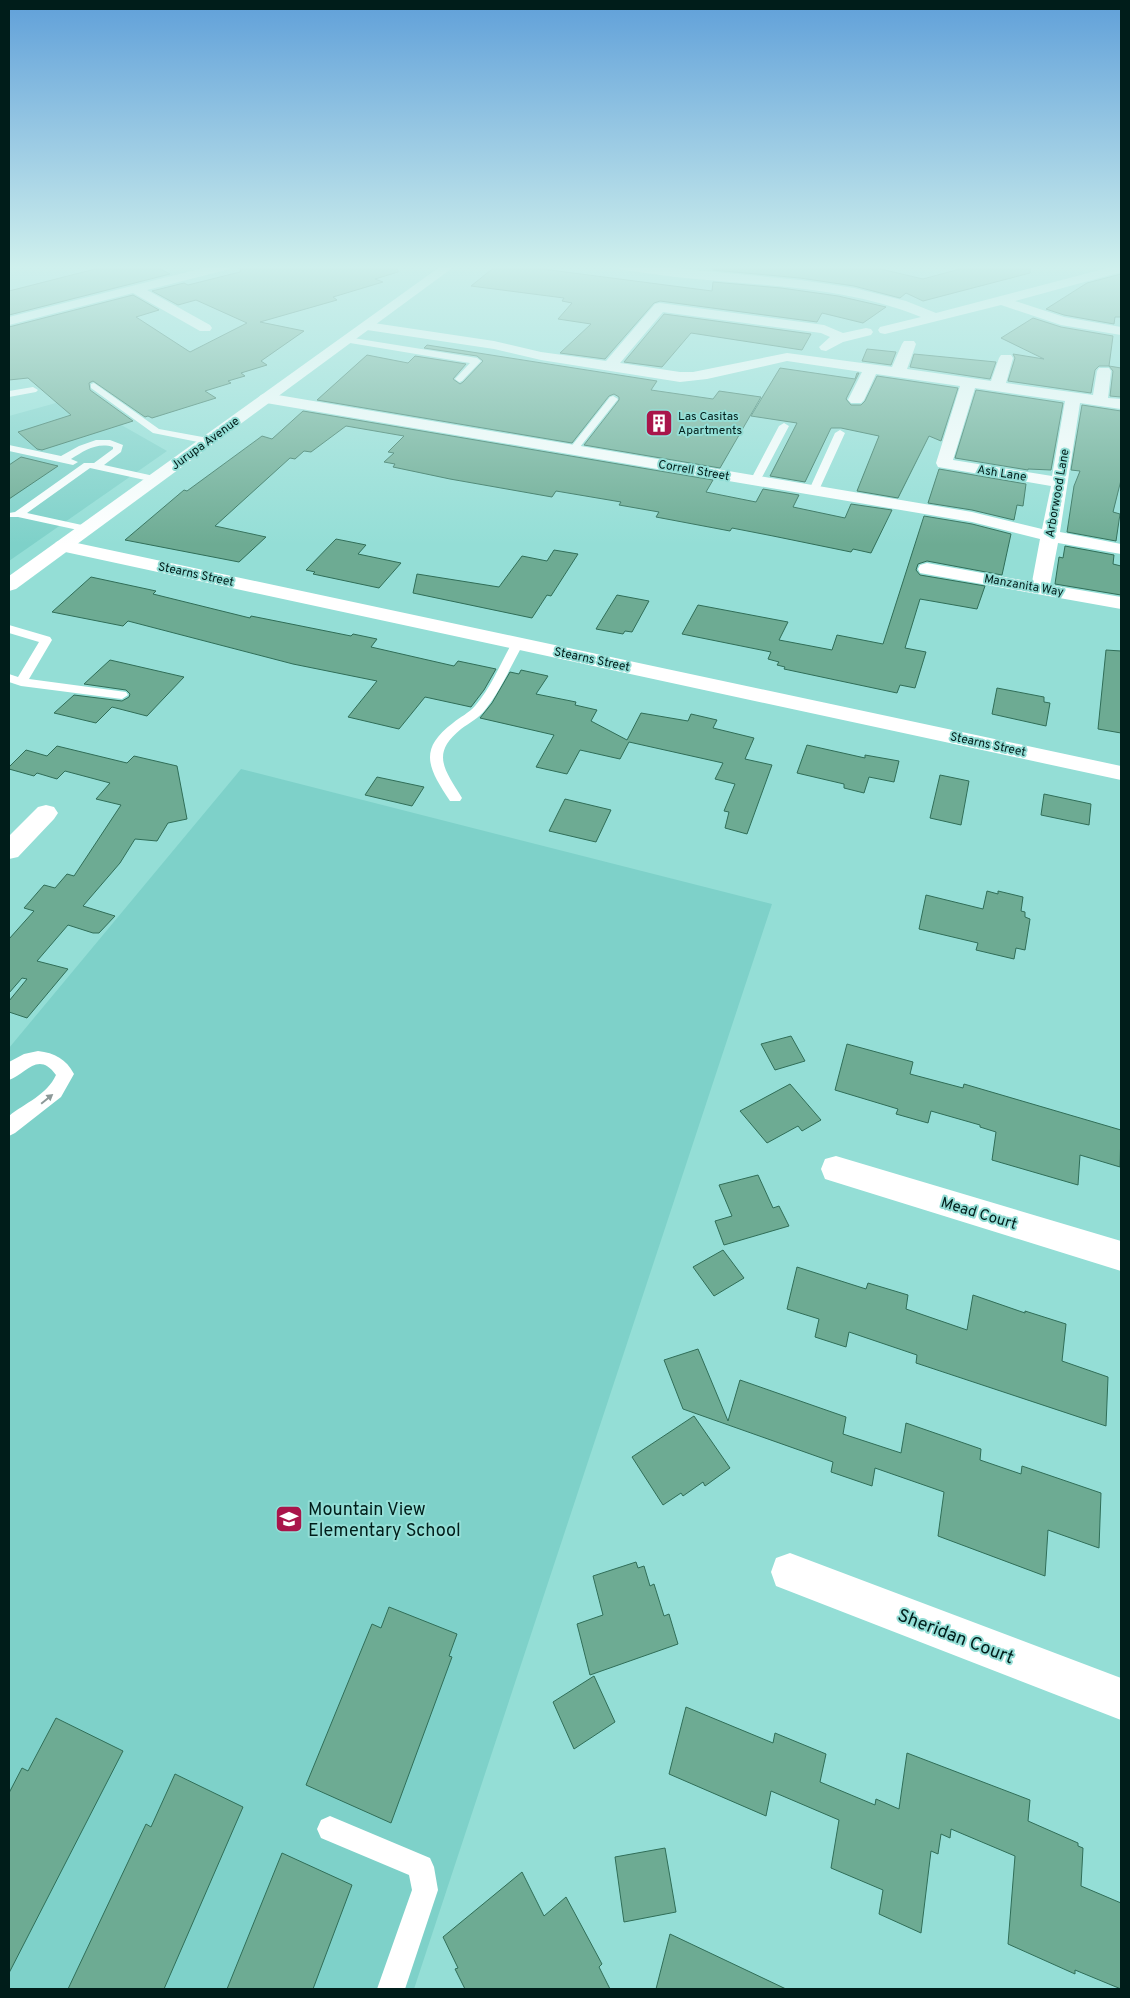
<svg xmlns="http://www.w3.org/2000/svg" width="1130" height="1998" viewBox="0 0 1130 1998" font-family="Overpass,sans-serif">
<style>
.built{fill:#7ed1c9}
.building{fill:#6dab93;stroke:#306e58}
.lines{fill:none;stroke-linecap:round;stroke-linejoin:round}
.service{fill:#fff;fill-rule:evenodd}
.minor{fill:#fff;fill-rule:evenodd}
.secondary{fill:#fff;fill-rule:evenodd}
.oneway{fill:#8c9998}
.labels{text-anchor:middle;stroke-width:4;stroke-linejoin:round;paint-order:stroke}
.far-poi-label{font-size:12px;fill:#001d1a;stroke:#94ded6;text-anchor:start}
.far-street-label{font-size:12px;fill:#001d1a;stroke:#94ded6}
.street-label{font-size:15px;fill:#001d1a;stroke:#94ded6}
.near-poi-label{font-size:18px;fill:#001d1a;stroke:#94ded6;text-anchor:start}
.near-street-label{font-size:18px;fill:#001d1a;stroke:#94ded6}
</style>
<rect width="100%" height="100%" fill="#94ded6"/>
<path class="built" d="M 74,398 L 167,451 L 9,561 L 9,416 Z
M 241,769 L 772,904 L 414,1989 L 9,1989 L 9,1048 Z"/>
<path class="building" d="M 107,266 L 117,269 L 128,266 L 155,266 L 170,274 L 9,315 L 9,291 Z
M 241,266 L 397,266 L 398,272 L 375,279 L 383,282 L 333,297 L 337,300 L 260,322 L 304,331 L 261,361 L 267,365 L 241,373 L 245,376 L 228,381 L 231,383 L 205,391 L 216,398 L 152,418 L 148,416 L 145,417 L 93,381 L 89,383 L 90,390 L 133,421 L 42,450 L 37,449 L 18,432 L 71,415 L 28,378 L 9,380 L 9,327 L 133,295 L 159,310 L 136,317 L 190,352 L 247,323 L 196,300 L 178,305 L 152,291 L 184,283 L 188,285 L 240,272 Z
M 496,266 L 519,266 L 712,291 L 713,282 L 781,288 L 838,296 L 886,307 L 863,323 L 822,313 L 817,322 L 660,301 L 654,303 L 605,359 L 560,353 L 591,324 L 558,319 L 572,303 L 562,301 L 564,298 L 471,286 Z
M 714,266 L 868,266 L 923,279 L 971,266 L 1030,266 L 1030,273 L 923,301 L 906,293 L 900,298 L 854,286 L 800,278 L 713,270 Z
M 1121,274 L 1121,317 L 1115,317 L 1114,324 L 1064,315 L 1046,309 L 1087,283 Z
M 664,314 L 811,334 L 802,350 L 691,333 L 662,367 L 624,362 Z
M 1033,318 L 1061,327 L 1113,336 L 1109,366 L 1099,366 L 1095,370 L 1091,393 L 1008,381 L 1015,358 L 1013,354 L 1044,359 L 1001,338 Z
M 427,345 L 657,381 L 651,390 L 713,399 L 719,391 L 761,397 L 720,468 L 584,445 L 619,400 L 619,397 L 614,394 L 609,396 L 572,443 L 317,400 L 367,355 L 408,363 L 415,356 L 466,364 L 453,379 L 460,384 L 463,382 L 483,361 L 477,356 L 424,348 Z
M 867,349 L 896,352 L 891,365 L 862,361 Z
M 914,354 L 996,362 L 990,379 L 910,367 Z
M 1109,366 L 1121,368 L 1121,397 L 1110,396 L 1113,371 Z
M 780,368 L 855,379 L 857,373 L 859,373 L 846,399 L 851,405 L 861,405 L 865,401 L 877,376 L 958,388 L 941,441 L 929,436 L 898,498 L 857,491 L 879,436 L 841,428 L 831,428 L 805,482 L 770,476 L 797,423 L 751,416 Z
M 976,390 L 1063,403 L 1051,470 L 1028,469 L 1028,470 L 955,458 Z
M 1082,405 L 1121,411 L 1121,480 L 1113,512 L 1120,514 L 1116,541 L 1067,532 L 1074,486 L 1080,471 L 1071,470 Z
M 303,411 L 713,480 L 706,492 L 756,502 L 763,489 L 799,495 L 793,507 L 845,518 L 851,504 L 892,510 L 871,553 L 853,549 L 851,552 L 773,536 L 732,528 L 730,531 L 656,517 L 659,512 L 619,505 L 621,502 L 556,491 L 552,497 L 450,479 L 393,467 L 395,464 L 384,462 L 394,453 L 388,452 L 404,436 L 346,426 L 311,452 L 304,451 L 295,459 L 290,458 L 215,526 L 266,537 L 239,562 L 125,540 L 184,490 L 187,491 L 258,439 L 262,436 L 272,439 Z
M 21,457 L 58,466 L 9,499 L 9,465 Z
M 939,469 L 1026,484 L 1023,506 L 1017,505 L 1014,520 L 972,510 L 928,503 Z
M 924,516 L 972,524 L 1011,534 L 1002,575 L 927,561 L 918,564 L 916,570 L 920,575 L 985,586 L 977,609 L 920,599 L 905,648 L 926,652 L 915,688 L 900,685 L 897,693 L 784,669 L 785,667 L 777,665 L 779,662 L 768,659 L 771,652 L 682,634 L 698,605 L 788,622 L 779,640 L 832,650 L 837,635 L 883,644 Z
M 336,539 L 366,545 L 358,554 L 401,563 L 379,588 L 313,574 L 315,572 L 306,570 Z
M 1065,546 L 1114,555 L 1113,564 L 1121,566 L 1121,595 L 1055,584 L 1059,557 L 1063,558 Z
M 554,550 L 578,554 L 551,596 L 547,595 L 532,618 L 413,593 L 417,574 L 499,587 L 522,556 L 547,561 Z
M 91,577 L 156,591 L 153,594 L 250,618 L 251,616 L 351,636 L 353,634 L 377,639 L 371,647 L 454,666 L 458,661 L 496,669 L 484,690 L 471,707 L 425,697 L 399,729 L 348,717 L 377,681 L 293,664 L 128,621 L 123,626 L 52,612 Z
M 617,595 L 649,601 L 632,632 L 625,631 L 623,634 L 596,629 Z
M 1106,650 L 1121,651 L 1121,733 L 1098,729 Z
M 110,660 L 184,677 L 147,716 L 112,707 L 96,723 L 54,713 L 74,695 L 122,701 L 129,697 L 130,694 L 126,690 L 84,684 Z
M 521,670 L 548,676 L 536,694 L 576,702 L 575,705 L 597,710 L 591,721 L 627,740 L 641,713 L 688,721 L 691,714 L 717,720 L 713,728 L 754,738 L 745,759 L 772,765 L 747,834 L 725,828 L 729,812 L 724,811 L 735,784 L 715,779 L 723,763 L 629,742 L 620,759 L 580,750 L 567,774 L 536,767 L 554,735 L 480,718 L 492,703 L 510,672 L 519,674 Z
M 997,688 L 1044,697 L 1044,702 L 1050,703 L 1046,726 L 992,714 Z
M 807,745 L 865,758 L 865,755 L 899,761 L 894,782 L 869,777 L 864,793 L 844,788 L 844,784 L 797,773 Z
M 57,746 L 127,763 L 134,756 L 177,766 L 187,819 L 168,823 L 157,841 L 135,839 L 120,863 L 83,906 L 115,916 L 99,933 L 93,933 L 68,925 L 37,961 L 68,969 L 27,1018 L 9,1012 L 9,1001 L 27,979 L 22,978 L 9,993 L 9,939 L 34,911 L 24,908 L 44,885 L 55,888 L 67,874 L 74,876 L 121,805 L 96,799 L 110,783 L 65,771 L 57,779 L 37,773 L 34,776 L 9,769 L 9,767 L 26,750 L 47,756 Z
M 940,775 L 969,781 L 961,825 L 930,818 Z
M 377,777 L 424,787 L 412,806 L 365,795 Z
M 1044,794 L 1091,804 L 1089,825 L 1041,815 Z
M 565,799 L 611,810 L 596,842 L 549,831 Z
M 987,891 L 998,894 L 998,891 L 1023,897 L 1021,911 L 1025,912 L 1025,917 L 1030,919 L 1025,950 L 1016,948 L 1014,959 L 976,950 L 978,943 L 919,929 L 926,895 L 983,909 Z
M 791,1036 L 805,1061 L 775,1070 L 761,1044 Z
M 847,1044 L 913,1062 L 910,1074 L 963,1088 L 964,1084 L 1121,1130 L 1120,1167 L 1080,1155 L 1078,1185 L 992,1160 L 996,1132 L 980,1127 L 980,1125 L 931,1111 L 928,1123 L 896,1114 L 898,1109 L 835,1090 Z
M 790,1084 L 821,1120 L 802,1131 L 798,1126 L 767,1143 L 740,1111 Z
M 758,1175 L 773,1208 L 779,1206 L 789,1226 L 724,1245 L 715,1221 L 732,1216 L 719,1185 Z
M 723,1250 L 744,1278 L 714,1296 L 693,1267 Z
M 797,1267 L 866,1289 L 868,1283 L 908,1295 L 906,1309 L 967,1330 L 973,1295 L 1025,1313 L 1025,1311 L 1066,1324 L 1062,1361 L 1108,1377 L 1106,1426 L 916,1363 L 917,1355 L 849,1332 L 846,1347 L 815,1337 L 819,1319 L 787,1309 Z
M 698,1349 L 728,1421 L 740,1380 L 846,1417 L 843,1434 L 901,1453 L 906,1423 L 981,1449 L 980,1460 L 1021,1474 L 1022,1466 L 1101,1493 L 1099,1548 L 1048,1530 L 1045,1576 L 938,1536 L 944,1492 L 875,1468 L 872,1486 L 831,1472 L 833,1462 L 683,1409 L 664,1360 Z
M 694,1416 L 730,1468 L 705,1486 L 703,1482 L 683,1496 L 681,1493 L 663,1505 L 632,1457 Z
M 636,1562 L 638,1568 L 644,1566 L 650,1586 L 654,1584 L 664,1616 L 669,1614 L 678,1644 L 590,1675 L 577,1624 L 603,1615 L 593,1576 Z
M 389,1607 L 457,1634 L 449,1656 L 452,1657 L 391,1823 L 306,1785 L 372,1624 L 381,1628 Z
M 594,1676 L 615,1722 L 574,1749 L 553,1702 Z
M 686,1707 L 773,1743 L 775,1733 L 826,1754 L 820,1782 L 875,1805 L 876,1799 L 899,1809 L 907,1753 L 1030,1800 L 1028,1821 L 1078,1843 L 1078,1846 L 1083,1848 L 1081,1886 L 1121,1903 L 1121,1989 L 1075,1970 L 1075,1974 L 1008,1944 L 1015,1856 L 951,1829 L 950,1838 L 941,1834 L 938,1854 L 931,1851 L 921,1933 L 879,1914 L 883,1890 L 831,1868 L 839,1820 L 771,1791 L 766,1816 L 669,1774 Z
M 56,1718 L 123,1751 L 9,1973 L 9,1793 L 22,1768 L 28,1771 Z
M 175,1774 L 243,1807 L 164,1989 L 68,1989 L 146,1824 L 151,1827 Z
M 665,1848 L 676,1912 L 624,1922 L 615,1857 Z
M 282,1853 L 352,1885 L 313,1989 L 227,1989 Z
M 522,1872 L 544,1916 L 566,1897 L 602,1964 L 599,1967 L 610,1989 L 465,1989 L 455,1969 L 458,1968 L 443,1937 Z
M 670,1934 L 786,1989 L 656,1989 Z"/>
<g class="lines">
<path class="service" d="M 347,337 L 477,358 L 481,361 L 462,381 L 459,382 L 455,379 L 470,363 L 344,342 L 344,338 Z
M 94,383 L 159,429 L 208,438 L 213,441 L 208,444 L 153,433 L 91,388 L 91,384 Z
M 33,387 L 38,390 L 36,392 L 9,397 L 9,391 Z
M 613,396 L 618,399 L 576,452 L 570,452 L 570,448 L 610,397 Z
M 784,423 L 789,426 L 760,481 L 755,484 L 751,483 L 750,481 L 779,426 Z
M 840,430 L 845,433 L 819,490 L 814,493 L 810,492 L 809,490 L 835,433 Z
M 96,440 L 110,440 L 123,445 L 121,452 L 104,465 L 154,476 L 159,479 L 154,482 L 90,468 L 27,513 L 91,527 L 92,529 L 91,531 L 87,532 L 18,517 L 9,517 L 9,513 L 15,512 L 84,463 L 94,463 L 113,449 L 113,447 C 97,442 84,451 71,459 L 78,462 L 73,465 L 9,451 L 9,445 L 61,456 L 79,446 Z
M 9,625 L 50,637 L 52,640 L 29,679 L 126,692 L 128,695 L 122,699 L 21,686 L 9,682 L 9,674 L 18,677 L 39,642 L 9,633 Z
M 518,639 L 524,643 C 511,665 501,690 485,710 C 479,718 469,723 461,729 C 430,754 445,770 462,798 L 460,801 L 450,801 C 429,769 417,750 453,723 C 460,717 469,713 475,706 C 491,688 500,664 512,643 Z
M 38,1051 C 55,1053 66,1059 74,1074 L 61,1097 L 15,1133 L 9,1136 L 9,1116 C 25,1103 47,1095 56,1075 C 38,1050 25,1075 9,1080 L 9,1062 L 24,1054 Z
M 330,1816 L 430,1858 L 434,1867 L 438,1890 L 405,1989 L 377,1989 L 412,1890 L 409,1875 L 321,1838 L 317,1829 L 321,1820 Z"/>
<path class="minor" d="M 211,266 L 231,266 L 230,269 L 147,290 L 210,325 L 212,328 L 210,331 L 200,331 L 133,293 L 9,325 L 9,317 Z
M 618,266 L 652,266 L 800,280 L 854,288 L 906,301 L 936,313 L 1115,266 L 1121,266 L 1121,272 L 1015,301 L 1064,317 L 1121,327 L 1121,335 L 1061,325 L 1001,305 L 885,334 L 880,333 L 878,330 L 880,327 L 921,317 C 849,288 772,286 696,279 C 672,277 648,273 624,270 L 619,269 Z
M 660,303 L 824,325 L 843,333 L 866,328 L 871,329 L 873,332 L 871,335 L 843,342 L 826,351 L 821,350 L 819,347 L 830,337 L 821,333 L 663,312 L 620,363 L 680,372 L 693,372 L 787,353 L 892,367 L 902,344 L 904,341 L 914,341 L 916,344 L 907,369 L 991,381 L 999,358 L 1001,355 L 1011,355 L 1013,358 L 1006,383 L 1093,395 L 1097,371 L 1099,368 L 1109,368 L 1111,371 L 1108,398 L 1121,399 L 1121,409 L 1080,403 L 1060,532 L 1121,544 L 1121,554 L 1058,543 L 1050,585 L 1121,597 L 1121,609 L 920,573 L 918,569 L 920,565 L 927,563 L 1032,582 L 1040,539 L 972,522 L 266,403 L 261,401 L 258,398 L 261,395 L 266,393 L 972,512 L 1042,529 L 1051,486 L 944,468 L 938,467 L 936,463 L 960,386 L 876,374 L 864,400 L 861,403 L 851,403 L 848,400 L 862,372 L 787,361 L 707,379 L 680,382 L 541,360 L 494,349 L 367,330 L 360,326 L 367,322 L 494,341 L 541,352 L 606,361 L 655,304 ZM 975,388 L 1065,401 L 1052,476 L 953,460 Z
M 63,540 L 1121,766 L 1121,780 L 56,550 L 54,546 L 56,542 Z
M 46,805 L 54,807 L 58,813 L 54,819 L 18,857 L 9,859 L 9,836 L 38,807 Z
M 836,1156 L 1121,1241 L 1121,1271 L 825,1179 L 821,1169 L 825,1159 Z
M 790,1553 L 1121,1678 L 1121,1720 L 776,1586 L 771,1572 L 776,1558 Z"/>
<path class="secondary" d="M 441,266 L 455,266 L 16,589 L 9,591 L 9,576 Z"/>
</g>
<defs><path id="oneway-solid" d="M-6-.8H1V-3.2L6.5 0L1 3.2V.8H-6Z" transform="scale(1.25)"/></defs>
<use class="oneway" href="#oneway-solid" transform="translate(47 1099) rotate(-39)"/>
<linearGradient id="sky" x2="0" y2="1"><stop stop-color="#60a0d9"/><stop offset="0.49" stop-color="#cff0ed"/><stop offset="1" stop-color="#cff0ed" stop-opacity="0"/></linearGradient>
<rect width="1130" height="545" fill="url(#sky)"/>
<defs>
<g id="building-square" transform="scale(1.4375)"><rect x="-9" y="-9" width="18" height="18" rx="4" fill="#a9154a" stroke="#94ded6"/><path d="M-4-6H4V6H1V3H-1V6H-4ZM-2.5-4.3h1.7v1.8h-1.7ZM.8-4.3h1.7v1.8H.8ZM-2.5-1h1.7V.8h-1.7ZM.8-1h1.7V.8H.8Z" fill="#fff"/></g>
<g id="school-square" transform="scale(1.4375)"><rect x="-9" y="-9" width="18" height="18" rx="4" fill="#a9154a" stroke="#94ded6"/><path d="M0-5L7-2L0 1L-7-2ZM-4 1L0 2.5L4 1V4Q0 6-4 4Z" fill="#fff"/></g>
</defs>
<g fill-rule="evenodd">
<use href="#building-square" x="659" y="423"/>
<use href="#school-square" x="289" y="1519"/>
</g>
<g class="labels">
<g class="far-poi-label">
<text x="678" y="420">Las Casitas<tspan x="678" dy="14">Apartments</tspan></text>
</g>
<g class="far-street-label">
<text transform="translate(205 443) rotate(-36)" y="4">Jurupa Avenue</text>
<text transform="translate(694 470) rotate(10)" y="4">Correll Street</text>
<text transform="translate(1002 473) rotate(9)" y="4">Ash Lane</text>
<text transform="translate(1057 493) rotate(-80)" y="4">Arborwood Lane</text>
<text transform="translate(196 574) rotate(12)" y="4">Stearns Street</text>
<text transform="translate(1024 585) rotate(10)" y="4">Manzanita Way</text>
<text transform="translate(592 659) rotate(12)" y="4">Stearns Street</text>
<text transform="translate(988 744) rotate(12)" y="4">Stearns Street</text>
</g>
<g class="street-label">
<text transform="translate(979 1213) rotate(17)" y="5">Mead Court</text>
</g>
<g class="near-poi-label">
<text x="308" y="1515">Mountain View<tspan x="308" dy="21">Elementary School</tspan></text>
</g>
<g class="near-street-label">
<text transform="translate(956 1636) rotate(21)" y="6">Sheridan Court</text>
</g>
</g>
<rect width="1130" height="1998" fill="none" stroke="#001d1a" stroke-width="20"/>
</svg>
